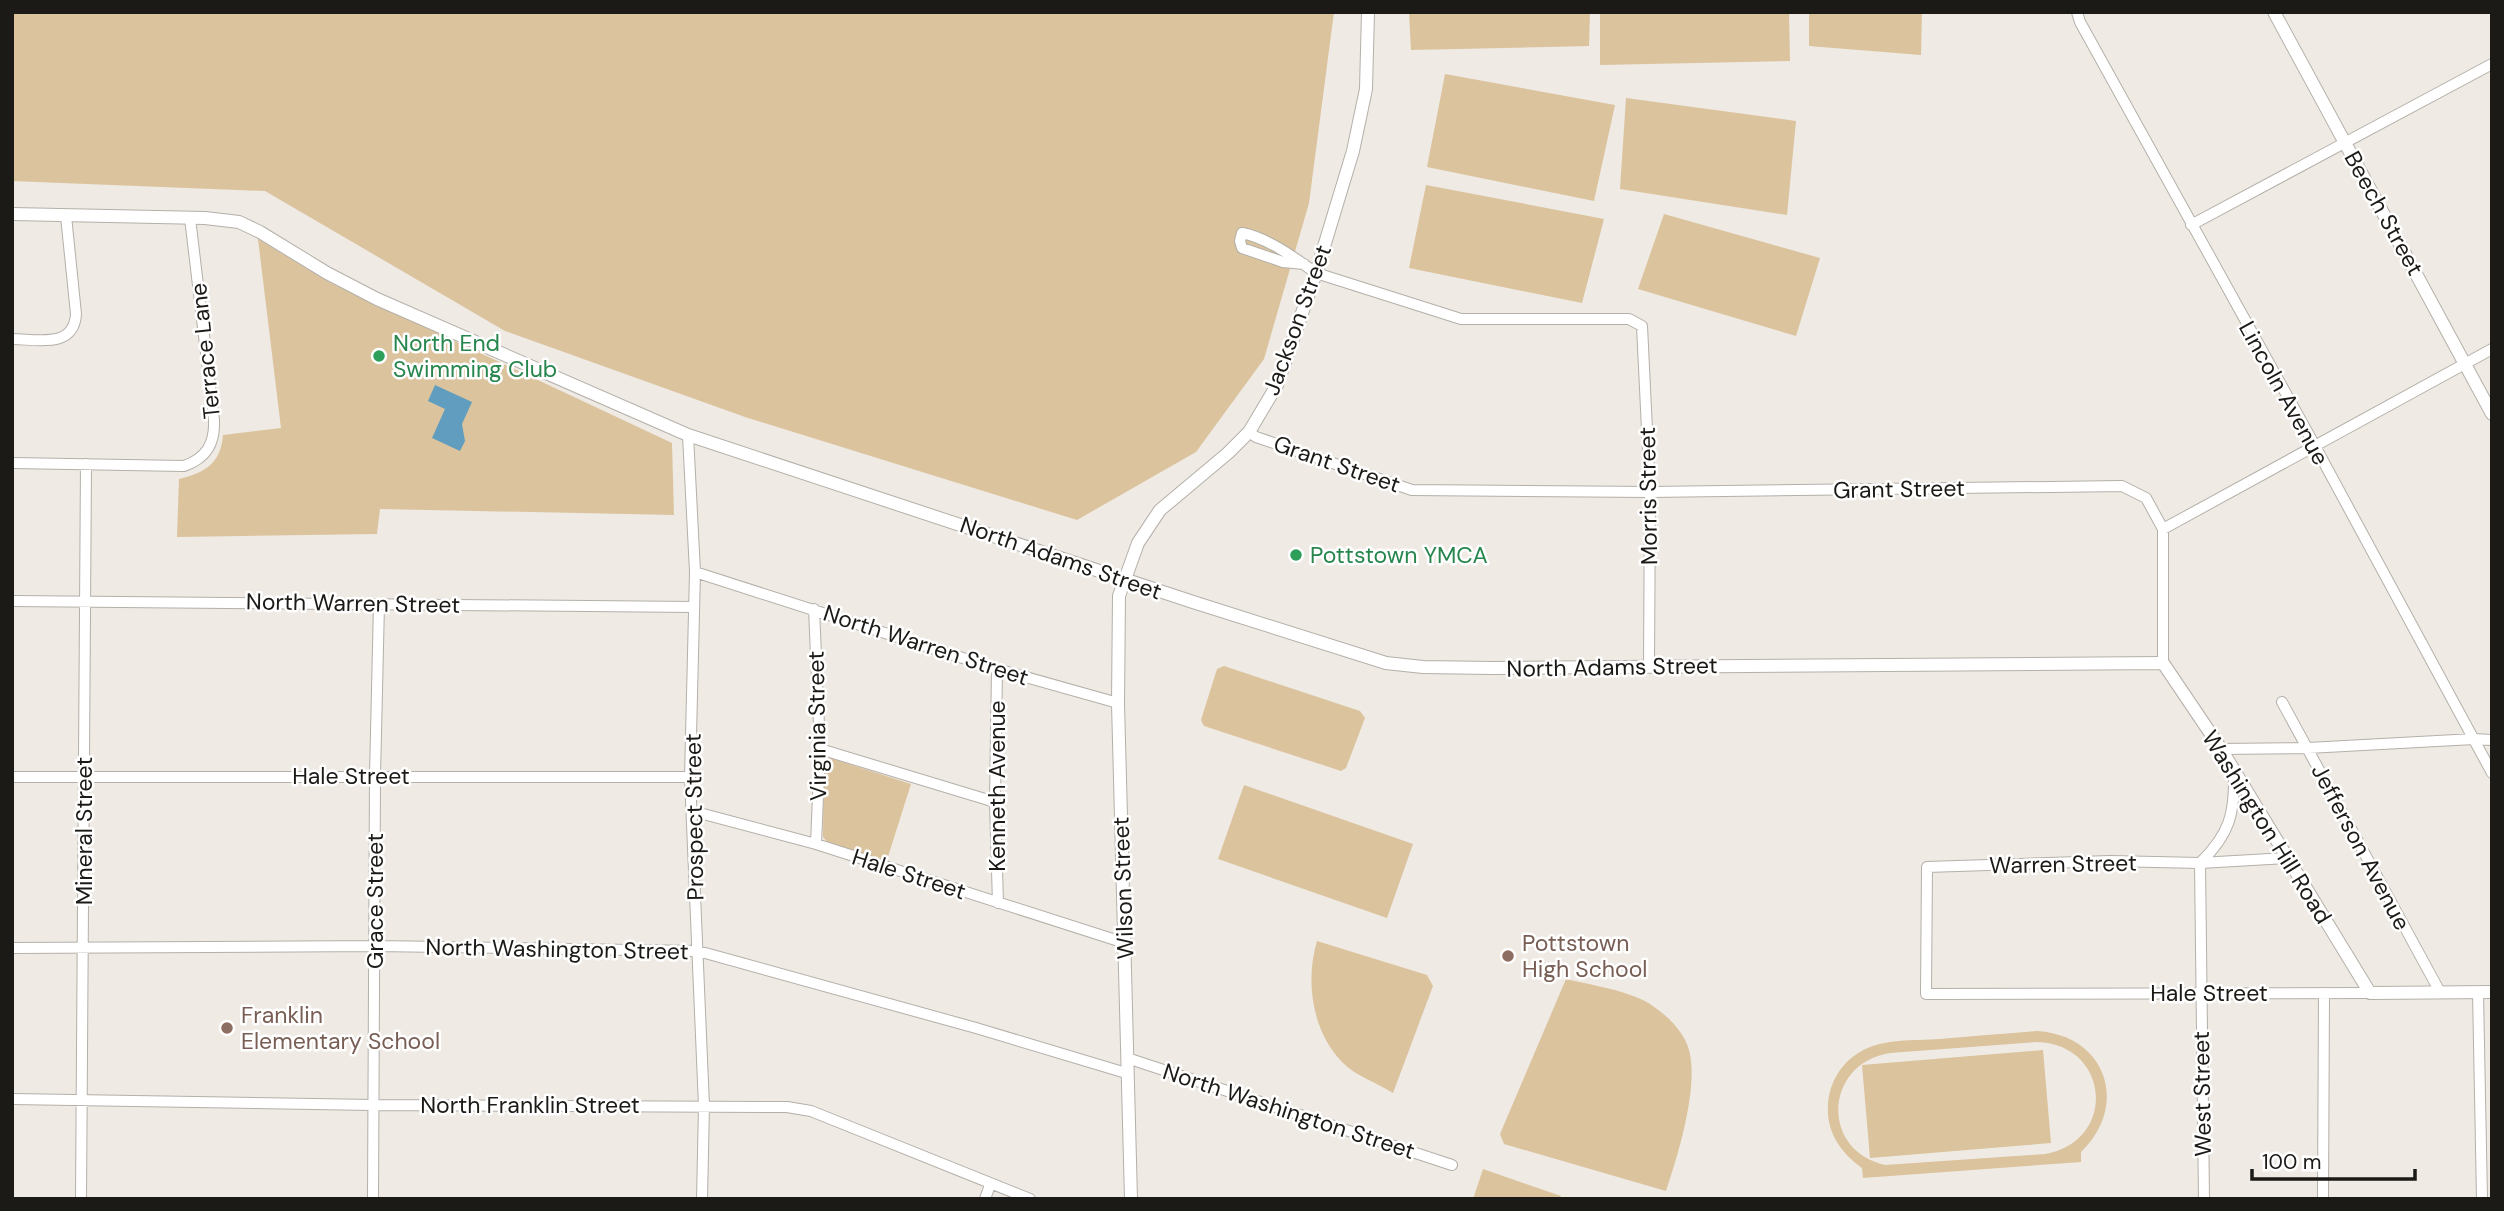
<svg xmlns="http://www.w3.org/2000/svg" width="2504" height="1211" viewBox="0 0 2504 1211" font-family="'DM Sans',sans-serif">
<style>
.green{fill:#dbc39e;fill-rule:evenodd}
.water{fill:#619dbf}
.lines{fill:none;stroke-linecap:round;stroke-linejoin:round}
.minor-casing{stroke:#b4b0a9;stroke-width:12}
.tertiary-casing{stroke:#b4b0a9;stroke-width:14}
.minor{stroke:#fff;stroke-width:10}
.tertiary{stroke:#fff;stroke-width:12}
.leisure-dot{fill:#2e9e5b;stroke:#fff;stroke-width:2.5}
.education-dot{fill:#8d6e63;stroke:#fff;stroke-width:2.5}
.labels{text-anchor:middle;stroke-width:5;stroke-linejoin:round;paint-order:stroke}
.street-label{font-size:23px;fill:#1c1a17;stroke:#fff}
.leisure-label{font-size:23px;fill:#27864d;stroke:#fff;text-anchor:start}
.education-label{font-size:23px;fill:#785e54;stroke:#fff;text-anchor:start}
</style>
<rect width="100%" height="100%" fill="#efeae3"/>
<path class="green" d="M 12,12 L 1334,12 L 1309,203 L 1264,359 L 1196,452 L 1077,520 L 745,417 L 505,331 L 265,191 L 12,181 Z
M 1409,12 L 1590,12 L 1589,46 L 1411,50 Z
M 1600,12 L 1789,12 L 1790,61 L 1600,65 Z
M 1809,12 L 1922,12 L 1921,55 L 1809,46 Z
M 1445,74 L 1615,105 L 1594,201 L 1427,167 Z
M 1626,98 L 1796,121 L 1787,215 L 1620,189 Z
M 1426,185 L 1604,219 L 1582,303 L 1409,268 Z
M 1664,214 L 1820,258 L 1796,336 L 1638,289 Z
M 258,239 L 331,283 L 672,443 L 674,515 L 380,509 L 377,534 L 177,537 L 179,479 C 205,473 221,463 223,435 L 281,428 Z
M 1224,666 L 1360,711 L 1365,718 L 1346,768 L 1341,771 L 1204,726 L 1201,720 L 1217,669 Z
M 824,756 L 911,784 L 886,863 L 829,844 L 823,837 Z
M 1244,785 L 1413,844 L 1387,918 L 1218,859 Z
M 1317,941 L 1427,975 L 1433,986 L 1393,1093 C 1376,1082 1357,1077 1342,1062 C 1312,1031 1305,981 1317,941 Z
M 1566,979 C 1592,985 1619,989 1643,1000 C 1662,1010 1684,1030 1689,1050 C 1699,1087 1678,1155 1666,1191 L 1504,1144 L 1500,1134 Z
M 2037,1031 C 2106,1035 2130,1105 2081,1152 L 2081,1162 L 1863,1178 L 1862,1168 C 1841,1153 1826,1132 1828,1105 C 1829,1083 1841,1063 1860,1052 C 1883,1038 1914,1041 1940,1039 C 1972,1036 2004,1034 2037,1031 ZM 2037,1042 C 2110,1044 2118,1141 2045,1154 L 1885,1165 C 1819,1150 1825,1063 1890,1053 Z
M 2043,1050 L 2051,1143 L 1870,1158 L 1862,1065 Z
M 1483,1169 L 1561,1196 L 1560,1199 L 1473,1199 Z"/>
<path class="water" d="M 435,385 L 472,402 L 462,424 L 465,441 L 460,451 L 432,438 L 445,409 L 428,401 Z"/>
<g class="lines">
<g class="minor-casing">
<path id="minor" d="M 2077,12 L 2080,22 L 2315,446 L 2492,773
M 2191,225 L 2492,64
M 1304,264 L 1283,262 L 1242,248 L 1240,241 L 1242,233 C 1268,238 1295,258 1316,273 L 1461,319 L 1629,319 L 1642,326 L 1650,492 L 1649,665
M 12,339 C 37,339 74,349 76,314 L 66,216
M 1249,432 L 1256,437 L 1412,490 L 1650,492 L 2122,486 L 2146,498 L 2163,529 L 2163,663
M 688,435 L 695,572 L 690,777 L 704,1106 L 702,1199
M 12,463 L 184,466 C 207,458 215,443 214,420 L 190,218
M 2163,529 L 2492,349
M 695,572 L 997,669 L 1118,703
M 12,601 L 694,607
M 814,609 L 820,749 L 816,844
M 997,669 L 995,802 L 998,903
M 2282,702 L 2440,992
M 820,749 L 995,802
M 2221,749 L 2308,748 L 2474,739 L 2492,740
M 12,777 L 690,777
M 692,811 L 816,844 L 1125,943
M 2287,858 L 2200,863 L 2110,861 L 1927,867 L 1926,994 L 2370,993
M 2200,863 L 2204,1199
M 2200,863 C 2230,834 2235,813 2234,772
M 12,948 L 376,946 L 698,951 L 976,1028 L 1126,1073
M 2478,992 L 2482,1199
M 1127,1058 L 1452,1165
M 12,1099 L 373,1105 L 787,1107 L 811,1111 L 1030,1199
M 81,1199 L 86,464
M 373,1199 L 375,776 L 379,604
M 985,1199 L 990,1185
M 2323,1199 L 2324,993"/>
</g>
<g class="tertiary-casing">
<path id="tertiary" d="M 2274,12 L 2492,414
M 12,214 L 205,218 L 239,222 L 260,232 L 327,273 L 377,299 L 688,435 L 1193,602 L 1386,663 L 1423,667 L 1492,668 L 2163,663 L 2221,749 L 2370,993 L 2492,992
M 1131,1199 L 1118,703 L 1119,596 L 1138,543 L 1160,510 L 1228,453 L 1249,432 L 1277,385 L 1316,273 L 1353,151 L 1366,89 L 1368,12"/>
</g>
<use href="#minor" class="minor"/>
<use href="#tertiary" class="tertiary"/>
</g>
<g class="leisure-dot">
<circle cx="379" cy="356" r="7"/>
<circle cx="1296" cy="555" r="7"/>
</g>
<g class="education-dot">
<circle cx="1508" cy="956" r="7"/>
<circle cx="227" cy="1028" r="7"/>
</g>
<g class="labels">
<g class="street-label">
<text transform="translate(2384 213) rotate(61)" y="8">Beech Street</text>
<text transform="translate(1297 320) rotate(-70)" y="8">Jackson Street</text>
<text transform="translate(205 351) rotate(-96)" y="8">Terrace Lane</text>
<text transform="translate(2284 393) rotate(61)" y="8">Lincoln Avenue</text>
<text transform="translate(1337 464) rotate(19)" y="8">Grant Street</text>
<text transform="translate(1899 489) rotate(-1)" y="8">Grant Street</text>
<text transform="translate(1648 496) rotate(-91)" y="8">Morris Street</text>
<text transform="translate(1061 558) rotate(19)" y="8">North Adams Street</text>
<text transform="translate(353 603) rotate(1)" y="8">North Warren Street</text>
<text transform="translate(926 645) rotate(18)" y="8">North Warren Street</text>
<text transform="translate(1612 667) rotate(-1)" y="8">North Adams Street</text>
<text transform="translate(817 726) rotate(-91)" y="8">Virginia Street</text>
<text x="351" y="784">Hale Street</text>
<text transform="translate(997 786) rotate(-90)" y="8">Kenneth Avenue</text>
<text transform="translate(694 817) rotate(-91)" y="8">Prospect Street</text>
<text transform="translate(2267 827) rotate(58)" y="8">Washington Hill Road</text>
<text transform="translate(84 831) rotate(-90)" y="8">Mineral Street</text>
<text transform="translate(2361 847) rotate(62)" y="8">Jefferson Avenue</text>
<text transform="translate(2063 864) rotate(-1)" y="8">Warren Street</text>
<text transform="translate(909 874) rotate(18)" y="8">Hale Street</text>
<text transform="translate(1123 888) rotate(-92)" y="8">Wilson Street</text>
<text transform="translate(375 901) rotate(-90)" y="8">Grace Street</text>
<text transform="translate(557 949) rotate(1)" y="8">North Washington Street</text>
<text x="2209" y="1001">Hale Street</text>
<text transform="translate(2202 1094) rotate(-91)" y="8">West Street</text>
<text x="530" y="1113">North Franklin Street</text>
<text transform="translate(1289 1111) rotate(18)" y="8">North Washington Street</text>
</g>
<g class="leisure-label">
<text x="393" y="351">North End<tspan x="393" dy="26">Swimming Club</tspan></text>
<text x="1310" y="563">Pottstown YMCA</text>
</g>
<g class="education-label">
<text x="1522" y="951">Pottstown<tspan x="1522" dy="26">High School</tspan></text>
<text x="241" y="1023">Franklin<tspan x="241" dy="26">Elementary School</tspan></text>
</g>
</g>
<rect width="2504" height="1211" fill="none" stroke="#1c1a17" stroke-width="28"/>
<path d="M2252 1169v10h163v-10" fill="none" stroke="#1c1a17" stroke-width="3.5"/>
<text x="2262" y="1169" font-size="21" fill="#1c1a17" stroke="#ffffff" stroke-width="5" paint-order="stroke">100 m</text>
</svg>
